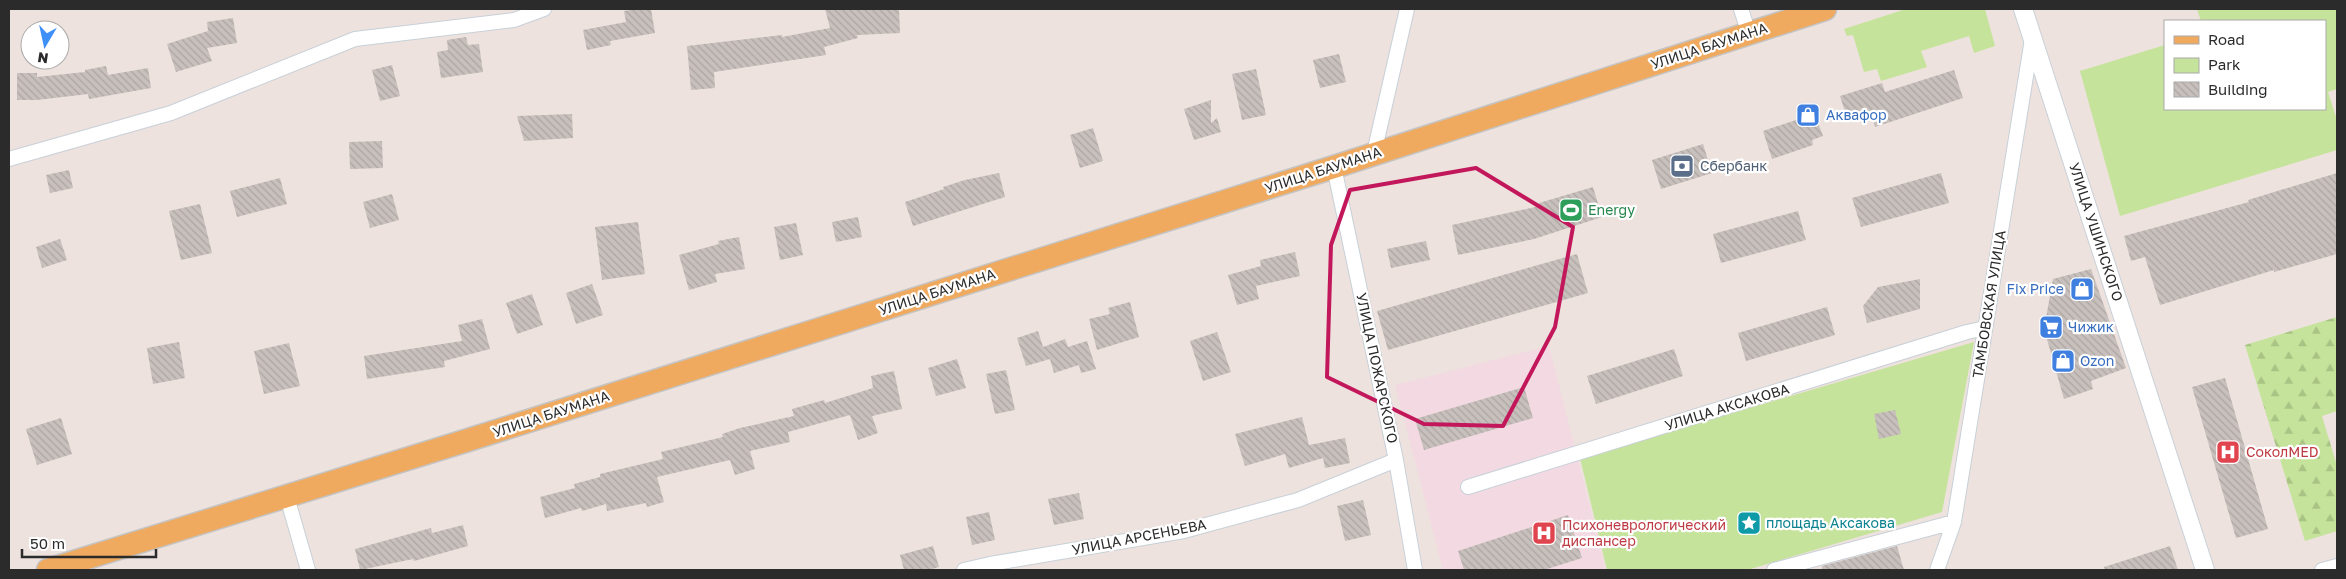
<svg xmlns="http://www.w3.org/2000/svg" width="2346" height="579" viewBox="0 0 2346 579" font-family="'Golos Text',sans-serif">
<style>
.medical{fill:#f3dae2}
.green{fill:#c5e39a}
.forest{fill:url(#forest-firs)}
.building{fill:url(#building-back-hatch)}
.lines{fill:none;stroke-linecap:round;stroke-linejoin:round}
.minor-casing{stroke:#c8d0d8;stroke-width:16}
.tertiary-casing{stroke:#c8d0d8;stroke-width:20}
.primary-casing{stroke:#c4c4c4;stroke-width:25}
.minor{stroke:#fff;stroke-width:14}
.tertiary{stroke:#fff;stroke-width:18}
.primary{stroke:#f0aa5f;stroke-width:22}
.marked{fill:none;stroke:#c2185b;stroke-width:4;stroke-linejoin:round}
.labels{text-anchor:middle;stroke-width:4.5;stroke-linejoin:round;paint-order:stroke}
.street-label{font-size:14px;fill:#2b2b2b;stroke:#fff}
.shop-label{font-size:14px;fill:#366cbe;stroke:#fff;text-anchor:start}
.service-label{font-size:14px;fill:#4e5e75;stroke:#fff;text-anchor:start}
.leisure-label{font-size:14px;fill:#27864d;stroke:#fff;text-anchor:start}
.health-label{font-size:14px;fill:#be3a42;stroke:#fff;text-anchor:start}
.culture-label{font-size:14px;fill:#0d838f;stroke:#fff;text-anchor:start}
</style>
<defs>
<pattern id="forest-firs" width="22" height="20" patternUnits="userSpaceOnUse" patternTransform="scale(1.25)"><rect width="22" height="20" fill="#c5e39a"/><path d="M5 1l3.5 6h-7zM16 11l3.5 6h-7z" fill="#a9c385"/></pattern>
<pattern id="building-back-hatch" width="6" height="6" patternUnits="userSpaceOnUse" patternTransform="scale(1.25)"><rect width="6" height="6" fill="#c8c0bc"/><path d="M-1 5l2 2M0 0l6 6M5-1l2 2" fill="none" stroke="#aca5a2"/></pattern>
</defs>
<rect width="100%" height="100%" fill="#ede2dd"/>
<path class="medical" d="M 1549,346 L 1606,570 L 1443,570 L 1395,385 Z"/>
<path class="green" d="M 1906,9 L 1985,9 L 1995,46 L 1974,53 L 1969,36 L 1921,51 L 1927,67 L 1881,81 L 1877,69 L 1864,72 L 1853,35 L 1847,36 L 1844,29 Z
M 2197,9 L 2337,9 L 2337,89 L 2328,92 L 2337,120 L 2337,150 L 2120,216 L 2080,71 L 2165,45 L 2165,109 L 2325,109 L 2325,21 L 2201,21 Z
M 1974,342 L 1942,512 L 1747,570 L 1607,570 L 1580,458 Z"/>
<path class="forest" d="M 2337,317 L 2337,411 L 2322,416 L 2337,466 L 2337,531 L 2305,541 L 2245,345 Z"/>
<path class="building" d="M 637,9 L 651,9 L 655,33 L 610,41 L 611,45 L 587,50 L 583,30 L 626,22 L 624,11 Z
M 825,9 L 899,9 L 900,33 L 857,35 L 858,38 L 824,47 L 826,55 L 714,72 L 715,88 L 691,90 L 687,46 L 782,35 L 782,37 L 830,28 Z
M 233,18 L 237,43 L 207,48 L 212,61 L 176,72 L 167,44 L 208,31 L 207,22 Z
M 466,37 L 468,45 L 479,44 L 483,72 L 441,78 L 437,52 L 448,50 L 447,40 Z
M 1339,54 L 1346,82 L 1320,88 L 1313,60 Z
M 392,65 L 400,96 L 380,101 L 372,70 Z
M 106,66 L 108,75 L 148,68 L 151,88 L 89,99 L 88,94 L 37,100 L 17,100 L 17,73 L 37,73 L 37,77 L 85,72 L 85,70 Z
M 1256,69 L 1266,115 L 1242,120 L 1232,74 Z
M 1954,70 L 1963,98 L 1875,127 L 1871,114 L 1848,121 L 1840,96 L 1882,83 L 1885,92 Z
M 1211,100 L 1211,123 L 1217,118 L 1221,132 L 1194,140 L 1184,109 Z
M 1804,108 L 1815,115 L 1823,136 L 1812,140 L 1813,145 L 1772,159 L 1763,131 L 1799,119 Z
M 572,114 L 573,138 L 524,141 L 517,116 Z
M 1093,128 L 1103,161 L 1080,168 L 1070,135 Z
M 382,141 L 383,168 L 350,169 L 349,142 Z
M 1703,144 L 1712,173 L 1661,189 L 1652,160 Z
M 69,170 L 73,188 L 50,193 L 46,175 Z
M 999,173 L 1005,197 L 913,226 L 905,202 L 944,189 L 943,187 L 965,180 Z
M 1941,173 L 1949,203 L 1861,227 L 1852,198 Z
M 2337,173 L 2337,254 L 2274,272 L 2274,270 L 2160,305 L 2145,257 L 2131,261 L 2124,236 L 2249,202 L 2248,200 Z
M 280,178 L 287,204 L 237,217 L 230,191 Z
M 1593,187 L 1602,217 L 1534,239 L 1458,255 L 1452,225 L 1540,206 L 1539,203 Z
M 392,194 L 399,220 L 370,228 L 363,202 Z
M 200,204 L 212,253 L 181,260 L 169,211 Z
M 1798,211 L 1806,240 L 1721,263 L 1713,234 Z
M 858,217 L 862,237 L 836,242 L 832,222 Z
M 638,222 L 645,274 L 602,280 L 595,227 Z
M 796,223 L 803,255 L 780,260 L 774,227 Z
M 739,237 L 745,269 L 715,274 L 717,282 L 689,290 L 679,255 L 719,244 L 718,241 Z
M 60,239 L 67,260 L 42,268 L 36,247 Z
M 1426,241 L 1430,260 L 1391,268 L 1387,249 Z
M 1295,252 L 1300,276 L 1256,286 L 1259,299 L 1237,305 L 1228,275 L 1261,266 L 1260,260 Z
M 1577,254 L 1588,293 L 1388,350 L 1377,311 Z
M 2091,269 L 2126,368 L 2091,381 L 2093,389 L 2064,399 L 2044,329 L 2053,279 Z
M 1920,279 L 1920,309 L 1867,323 L 1863,306 L 1878,287 Z
M 592,284 L 603,315 L 576,324 L 566,293 Z
M 532,294 L 543,325 L 517,334 L 506,303 Z
M 1130,302 L 1139,337 L 1097,350 L 1089,319 L 1110,314 L 1108,308 Z
M 1827,307 L 1835,335 L 1746,361 L 1738,333 Z
M 482,319 L 490,349 L 444,361 L 445,367 L 367,379 L 364,356 L 462,341 L 458,325 Z
M 1038,331 L 1043,347 L 1065,339 L 1068,347 L 1087,341 L 1096,369 L 1081,373 L 1079,365 L 1054,373 L 1050,359 L 1026,366 L 1017,338 Z
M 1217,332 L 1231,372 L 1203,381 L 1190,341 Z
M 179,342 L 185,378 L 153,384 L 147,348 Z
M 289,343 L 300,386 L 264,394 L 254,351 Z
M 1674,349 L 1683,376 L 1596,404 L 1587,376 Z
M 957,359 L 966,388 L 936,396 L 928,368 Z
M 1006,370 L 1015,410 L 995,414 L 986,374 Z
M 894,371 L 902,409 L 872,416 L 878,433 L 858,440 L 850,415 L 788,432 L 790,442 L 750,451 L 755,469 L 735,475 L 730,460 L 657,477 L 664,502 L 647,507 L 646,503 L 607,511 L 606,504 L 582,511 L 581,508 L 545,518 L 540,497 L 575,488 L 574,484 L 600,477 L 600,474 L 663,459 L 661,452 L 723,437 L 722,434 L 740,428 L 794,416 L 792,409 L 824,400 L 825,403 L 873,388 L 871,376 Z
M 2225,378 L 2268,529 L 2236,538 L 2192,387 Z
M 1524,387 L 1533,418 L 1424,450 L 1415,419 Z
M 1895,410 L 1901,434 L 1879,439 L 1874,414 Z
M 1302,417 L 1309,445 L 1345,438 L 1350,463 L 1325,468 L 1323,458 L 1289,468 L 1285,454 L 1245,466 L 1235,434 Z
M 61,418 L 72,454 L 37,465 L 26,429 Z
M 1079,493 L 1084,519 L 1054,525 L 1048,499 Z
M 1363,500 L 1371,535 L 1345,541 L 1337,506 Z
M 989,512 L 995,540 L 972,545 L 966,517 Z
M 1568,515 L 1582,558 L 1544,570 L 1464,570 L 1458,551 Z
M 463,525 L 468,546 L 414,561 L 413,559 L 360,570 L 355,549 L 431,528 L 432,533 Z
M 933,546 L 939,567 L 928,570 L 904,570 L 900,555 Z
M 1897,546 L 1904,570 L 1822,570 L 1822,566 Z
M 2170,546 L 2178,570 L 2105,570 L 2104,567 Z"/>
<g class="lines">
<g class="minor-casing">
<path id="minor" d="M 1741,9 L 1749,34
M 1374,153 L 1407,9
M 9,159 L 171,113 L 355,39 L 514,20 L 544,9
M 1334,167 L 1396,460 L 1415,570
M 1468,487 L 1967,332 L 1985,328
M 287,497 L 308,570
M 964,570 L 990,564 L 1184,531 L 1298,500 L 1396,460
M 1774,570 L 1954,522
M 1937,570 L 1954,522 L 2032,39
M 2322,570 L 2337,566"/>
</g>
<g class="tertiary-casing">
<path id="tertiary" d="M 2023,9 L 2205,570"/>
</g>
<g class="primary-casing">
<path id="primary" d="M 48,570 L 465,441 L 1334,167 L 1825,9"/>
</g>
<use href="#minor" class="minor"/>
<use href="#tertiary" class="tertiary"/>
<use href="#primary" class="primary"/>
</g>
<path class="marked" d="M 1476,168 L 1573,227 L 1555,327 L 1503,426 L 1424,424 L 1327,377 L 1331,245 L 1350,190 Z"/>
<defs>
<g id="shop-square" transform="scale(1.25)"><rect x="-9" y="-9" width="18" height="18" rx="4" fill="#3f7fe0" stroke="#fff"/><path d="M-5-2.5h2.3a2.7 3.5 0 0 1 5.4 0H5L5.5 6h-11ZM-1.5-2.5h3a1.5 2.3 0 0 0-3 0Z" fill="#fff"/></g>
<g id="bank-square" transform="scale(1.25)"><rect x="-9" y="-9" width="18" height="18" rx="4" fill="#5c6f8a" stroke="#fff"/><path d="M-6-4H6V4H-6ZM0-2.3a2.3 2.3 0 1 0 0 4.6a2.3 2.3 0 1 0 0-4.6Z" fill="#fff"/></g>
<g id="stadium-square" transform="scale(1.25)"><rect x="-9" y="-9" width="18" height="18" rx="4" fill="#2e9e5b" stroke="#fff"/><path d="M0-5a6.5 5 0 1 0 0 10a6.5 5 0 1 0 0-10ZM-3.5-1.8h7v3.6h-7Z" fill="#fff"/></g>
<g id="supermarket-square" transform="scale(1.25)"><rect x="-9" y="-9" width="18" height="18" rx="4" fill="#3f7fe0" stroke="#fff"/><path d="M-6-5.5h2.5l.6 2H6L4.5 2H-2.5L-4.4-4H-6ZM-1.5 3.2a1.3 1.3 0 1 0 .1 0ZM3 3.2a1.3 1.3 0 1 0 .1 0Z" fill="#fff"/></g>
<g id="hospital-square" transform="scale(1.25)"><rect x="-9" y="-9" width="18" height="18" rx="4" fill="#e0444e" stroke="#fff"/><path d="M-5-5h3v3.5h4V-5h3V5h-3V1.5h-4V5h-3Z" fill="#fff"/></g>
<g id="sight-square" transform="scale(1.25)"><rect x="-9" y="-9" width="18" height="18" rx="4" fill="#0f9aa8" stroke="#fff"/><path d="M0-6L1.8-2.2L6-1.7L2.9 1.2L3.7 5.4L0 3.3L-3.7 5.4L-2.9 1.2L-6-1.7L-1.8-2.2Z" fill="#fff"/></g>
</defs>
<g fill-rule="evenodd">
<use href="#shop-square" x="1808" y="115"/>
<use href="#bank-square" x="1682" y="166"/>
<use href="#stadium-square" x="1571" y="210"/>
<use href="#shop-square" x="2082" y="289"/>
<use href="#supermarket-square" x="2051" y="327"/>
<use href="#shop-square" x="2063" y="361"/>
<use href="#hospital-square" x="2228" y="452"/>
<use href="#sight-square" x="1749" y="523"/>
<use href="#hospital-square" x="1544" y="533"/>
</g>
<g class="labels">
<g class="street-label">
<text transform="translate(1709 46) rotate(-18)" y="5">УЛИЦА БАУМАНА</text>
<text transform="translate(1323 170) rotate(-18)" y="5">УЛИЦА БАУМАНА</text>
<text transform="translate(2096 232) rotate(72)" y="5">УЛИЦА УШИНСКОГО</text>
<text transform="translate(937 292) rotate(-18)" y="5">УЛИЦА БАУМАНА</text>
<text transform="translate(1989 304) rotate(-81)" y="5">ТАМБОВСКАЯ УЛИЦА</text>
<text transform="translate(1377 368) rotate(78)" y="5">УЛИЦА ПОЖАРСКОГО</text>
<text transform="translate(1727 407) rotate(-17)" y="5">УЛИЦА АКСАКОВА</text>
<text transform="translate(551 414) rotate(-18)" y="5">УЛИЦА БАУМАНА</text>
<text transform="translate(1139 537) rotate(-11)" y="5">УЛИЦА АРСЕНЬЕВА</text>
</g>
<g class="shop-label">
<text x="1826" y="120">Аквафор</text>
<text x="2064" y="294" text-anchor="end">Fix Price</text>
<text x="2068" y="332">Чижик</text>
<text x="2080" y="366">Ozon</text>
</g>
<g class="service-label">
<text x="1700" y="171">Сбербанк</text>
</g>
<g class="leisure-label">
<text x="1588" y="215">Energy</text>
</g>
<g class="health-label">
<text x="2246" y="457">СоколMED</text>
<text x="1562" y="530">Психоневрологический<tspan x="1562" dy="16">диспансер</tspan></text>
</g>
<g class="culture-label">
<text x="1766" y="528">площадь Аксакова</text>
</g>
</g>
<rect width="2346" height="579" fill="none" stroke="#2b2b2b" stroke-width="20"/>
<rect x="2164" y="20" width="162" height="90" fill="#ffffff" stroke="#aaaaaa"/>
<rect x="2174" y="36" width="25" height="8" fill="#f0aa5f" stroke="#aaaaaa"/>
<text x="2208" y="45" font-size="15" fill="#2b2b2b">Road</text>
<rect x="2174" y="58" width="25" height="15" fill="#c5e39a" stroke="#aaaaaa"/>
<text x="2208" y="70" font-size="15" fill="#2b2b2b">Park</text>
<rect x="2174" y="82" width="25" height="15" fill="url(#building-back-hatch)" stroke="#aaaaaa"/>
<text x="2208" y="95" font-size="15" fill="#2b2b2b">Building</text>
<g transform="translate(45 45) rotate(189)"><circle r="24" fill="#ffffff" stroke="#aaaaaa"/>
<path d="M0-4L9 19L0 12L-9 19Z" fill="#3e8ff8"/>
<text y="-8" font-size="14" font-weight="bold" text-anchor="middle" fill="#2b2b2b">N</text>
</g>
<path d="M22 549v8h134v-8" fill="none" stroke="#2b2b2b" stroke-width="2.5"/>
<text x="30" y="549" font-size="15" fill="#2b2b2b" stroke="#ffffff" stroke-width="4" paint-order="stroke">50 m</text>
</svg>
